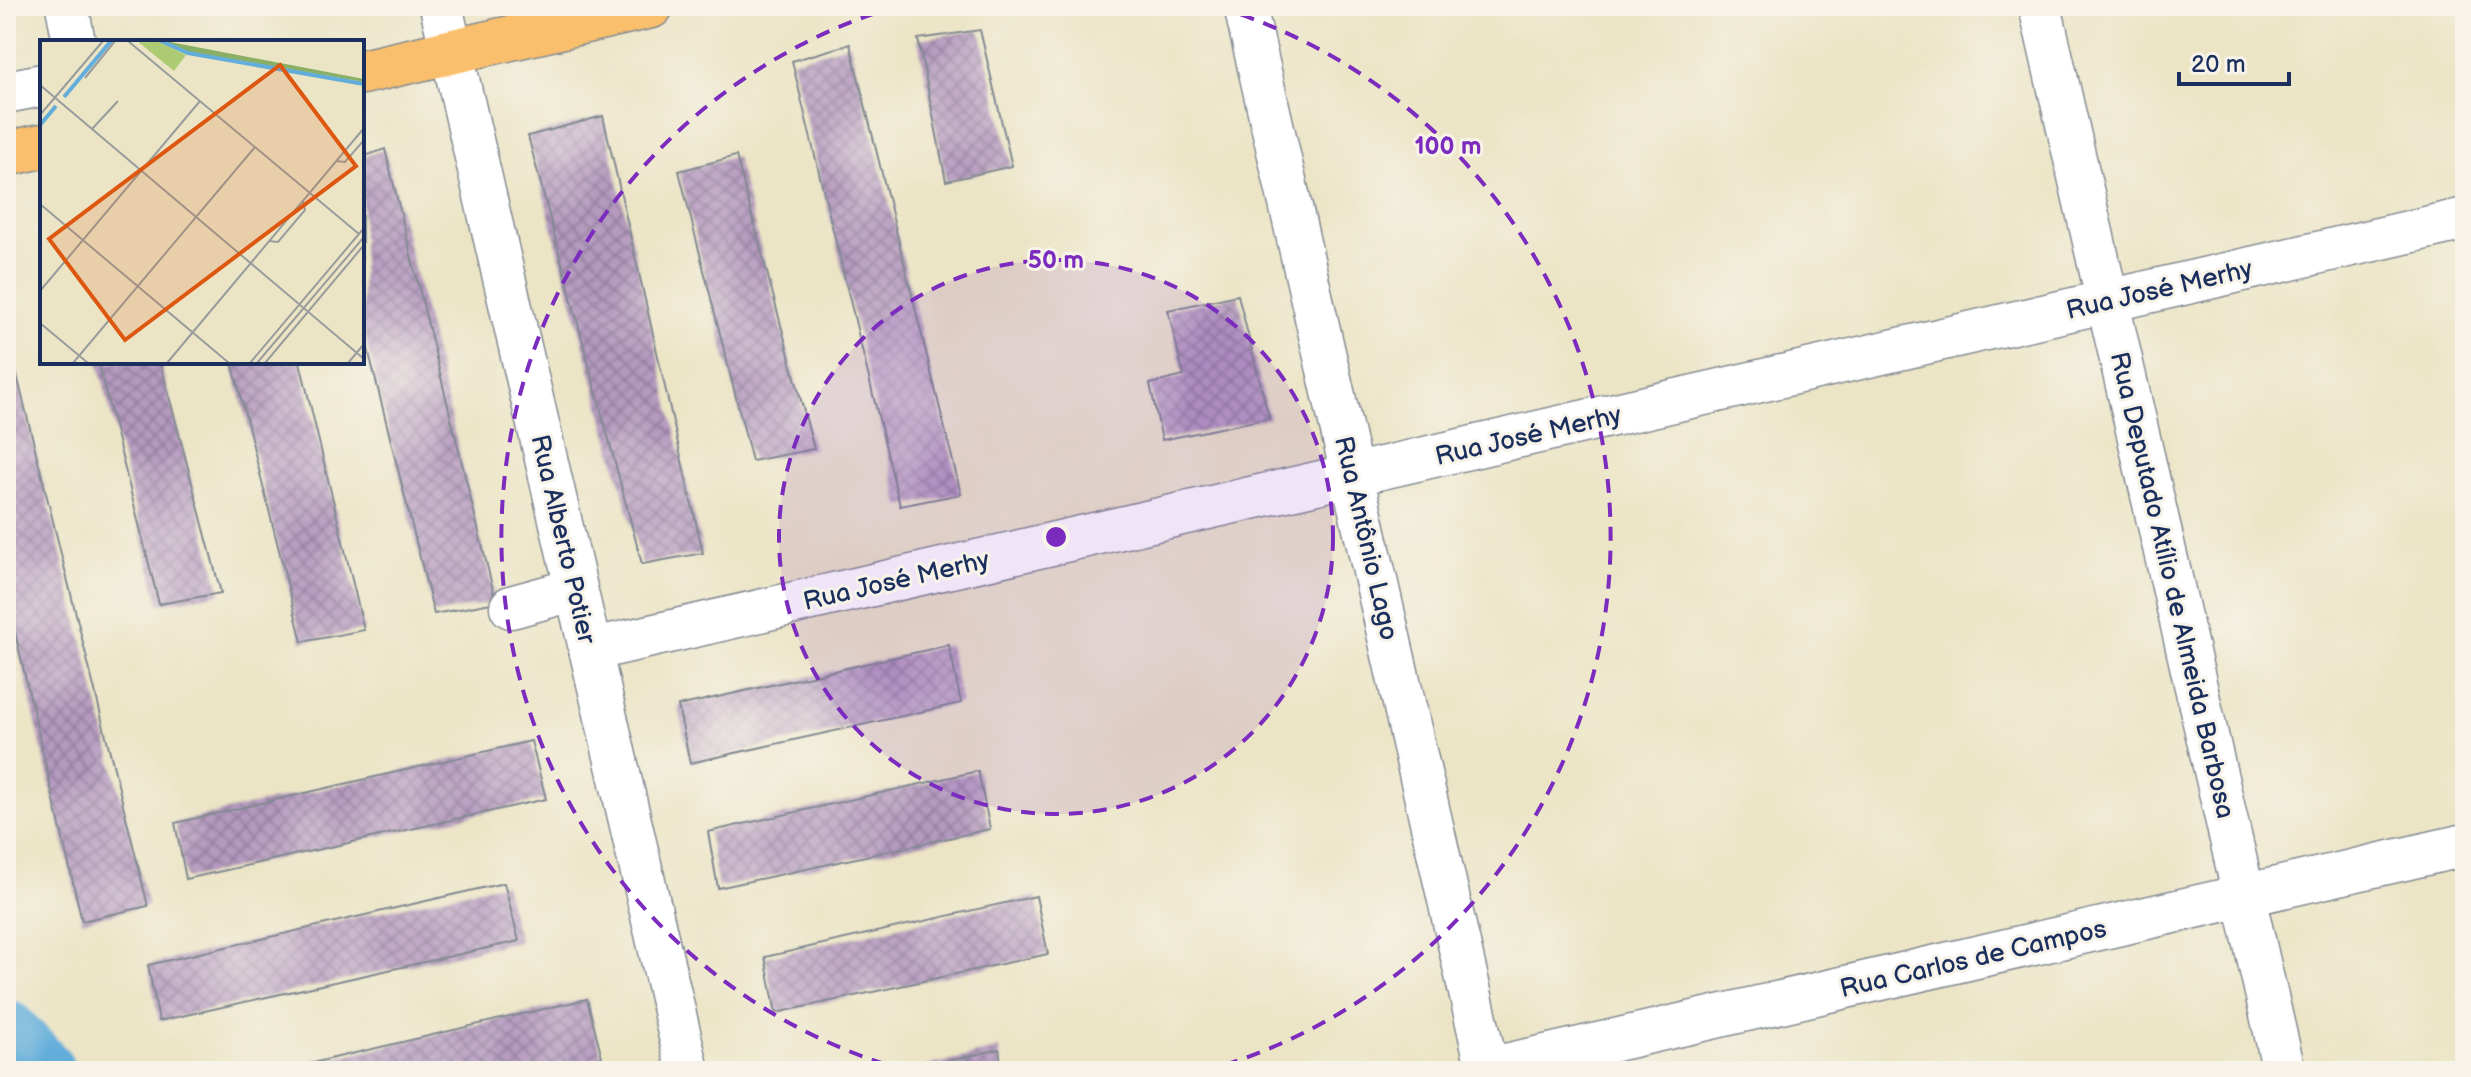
<svg xmlns="http://www.w3.org/2000/svg" width="2471" height="1077" viewBox="0 0 2471 1077" font-family="'Balsamiq Sans',sans-serif">
<style>
.lines{fill:none;stroke-linecap:round;stroke-linejoin:round}
.river{stroke:#62adda;stroke-width:66}
.building{fill:url(#building-cross-hatch)}
.minor-casing{stroke:#838a92;stroke-width:45}
.major-casing{stroke:#838a92;stroke-width:47}
.minor{stroke:#fff;stroke-width:42}
.major{stroke:#f9bf6c;stroke-width:44}
.ring{fill:none;stroke:#7b2cbf;stroke-width:4;stroke-dasharray:14 10}
.labels{text-anchor:middle;stroke-width:6;stroke-linejoin:round;paint-order:stroke}
.street-label{font-size:26px;fill:#1b2f5e;stroke:#f7f3e8}
.inset-river{fill:none;stroke:#62adda;stroke-width:4}
.inset-road{fill:none;stroke:#989c9c;stroke-width:2}
.view{fill:#de5710;fill-opacity:0.15;stroke:#de5710;stroke-width:4}
.inset-edge{fill:none;stroke:#1b2f5e;stroke-width:4}
.centre{fill:#7b2cbf;stroke:#f7f3e8;stroke-width:4}
.ring-label{font-size:24px;text-anchor:middle;font-weight:bold;fill:#7b2cbf;stroke:#f7f3e8;stroke-width:6;stroke-linejoin:round;paint-order:stroke}
</style>
<defs>
<pattern id="building-cross-hatch" width="8" height="8" patternUnits="userSpaceOnUse" patternTransform="scale(2)"><rect width="8" height="8" fill="#b59ac0"/><path d="M0 0l8 8M0 8l8-8" fill="none" stroke="#927e9f"/></pattern>
</defs>
<rect width="100%" height="100%" fill="#f7f3e8"/>
<filter id="ink" filterUnits="userSpaceOnUse"><feTurbulence type="fractalNoise" baseFrequency=".0125" numOctaves="2"/><feDisplacementMap in="SourceGraphic" scale="16" xChannelSelector="R" yChannelSelector="G"/><feConvolveMatrix kernelMatrix="1 2 1 2 8 2 1 2 1" color-interpolation-filters="sRGB"/></filter>
<filter id="wash" filterUnits="userSpaceOnUse"><feTurbulence type="fractalNoise" baseFrequency=".006" numOctaves="4" result="noise"/><feDisplacementMap in="SourceGraphic" scale="32" xChannelSelector="R" yChannelSelector="G"/><feGaussianBlur stdDeviation="1.8" result="paint"/><feColorMatrix in="noise" values="0 0 0 0 0 0 0 0 0 0 0 0 0 0 0 0 0 1.4 0 .05"/><feComposite in="paint" operator="in"/></filter>
<g filter="url(#wash)">
<rect width="100%" height="100%" fill="#ebe4c5"/>
<g class="lines">
<path class="river" d="M 6,1033 L 42,1071"/>
</g>
<g id="blocks">
<path class="building" d="M 980,30 L 1012,166 L 946,181 L 918,39 Z
M 850,44 L 961,494 L 900,506 L 792,61 Z
M 603,116 L 703,553 L 642,564 L 528,136 Z
M 385,149 L 496,602 L 434,614 L 362,325 L 362,157 Z
M 736,156 L 814,449 L 752,461 L 679,171 Z
M 1238,295 L 1269,418 L 1162,440 L 1150,384 L 1184,376 L 1168,310 Z
M 7,335 L 148,906 L 82,921 L 6,594 Z
M 98,362 L 160,362 L 221,593 L 159,604 Z
M 232,362 L 300,362 L 364,630 L 302,642 Z
M 949,645 L 961,703 L 690,763 L 678,706 Z
M 531,741 L 546,799 L 186,879 L 175,823 Z
M 978,771 L 990,829 L 718,888 L 708,832 Z
M 504,883 L 519,941 L 159,1021 L 148,965 Z
M 1036,896 L 1048,954 L 776,1013 L 765,957 Z
M 587,999 L 602,1057 L 538,1071 L 278,1071 Z
M 999,1049 L 1002,1071 L 911,1071 L 911,1070 Z"/>
</g>
</g>
<g filter="url(#ink)">
<use href="#blocks" fill-opacity="0" stroke="#838a92" stroke-width="2"/>
<g class="lines">
<g class="minor-casing">
<path id="minor" d="M 67,6 L 74,42
M 441,6 L 688,1071
M 1245,6 L 1488,1071
M 2040,6 L 2284,1071
M 6,92 L 42,85
M 511,607 L 576,589
M 590,650 L 2465,219
M 1480,1071 L 2465,845"/>
</g>
<g class="major-casing">
<path id="major" d="M 362,72 L 651,6
M 6,154 L 42,146"/>
</g>
<use href="#minor" class="minor"/>
<use href="#major" class="major"/>
</g>
</g>
<circle cx="1056" cy="537" r="277" fill="#7b2cbf" fill-opacity=".12"/>
<g class="ring">
<circle cx="1056" cy="537" r="277"/>
<path d="M908 1071A554 554 0 0 1 894 7M1218 7A554 554 0 0 1 1204 1071"/>
</g>
<g class="labels">
<g class="street-label">
<text transform="translate(2159 289) rotate(-13)" y="9">Rua José Merhy</text>
<text transform="translate(1528 435) rotate(-13)" y="9">Rua José Merhy</text>
<text transform="translate(1367 538) rotate(77)" y="9">Rua Antônio Lago</text>
<text transform="translate(564 539) rotate(77)" y="9">Rua Alberto Potier</text>
<text transform="translate(896 580) rotate(-13)" y="9">Rua José Merhy</text>
<text transform="translate(2173 585) rotate(77)" y="9">Rua Deputado Atílio de Almeida Barbosa</text>
<text transform="translate(1973 958) rotate(-13)" y="9">Rua Carlos de Campos</text>
</g>
</g>
<g transform="translate(40 40)">
<rect width="324" height="324" fill="#ebe4c5"/>
<path d="M 97,1 L 118,1 L 146,15 L 134,31 Z" fill="#accb73"/>
<path d="M 125,1 L 324,39 L 324,42 L 139,10 Z" fill="#89af65"/>
<path class="inset-river" d="M 121,1 L 148,13 L 324,44M 24,57 L 71,1M 0,85 L 16,66"/>
<path class="inset-road" d="M 88,1 L 319,194M 45,38 L 75,1M 0,45 L 324,319M 0,75 L 63,1M 52,89 L 78,61M 296,121 L 305,122 L 324,100M 0,164 L 189,323M 229,201 L 238,202 L 265,170 L 263,161M 0,251 L 160,61M 0,283 L 48,323M 33,323 L 215,107M 127,323 L 324,88M 210,323 L 324,188M 217,323 L 324,197M 225,323 L 324,205M 308,323 L 324,304"/>
<path class="view" d="M 240,25 L 316,126 L 85,300 L 9,199 Z"/>
<rect width="324" height="324" class="inset-edge"/>
</g>
<circle cx="1056" cy="537" r="12" class="centre"/>
<g class="ring-label">
<text x="1448" y="154">100 m</text>
<text x="1056" y="268">50 m</text>
</g>
<rect width="2471" height="1077" fill="none" stroke="#f7f3e8" stroke-width="32"/>
<path d="M2179 72v12h110v-12" fill="none" stroke="#1b2f5e" stroke-width="4"/>
<text x="2191" y="72" font-size="24" fill="#1b2f5e" stroke="#f7f3e8" stroke-width="6" paint-order="stroke">20 m</text>
</svg>
